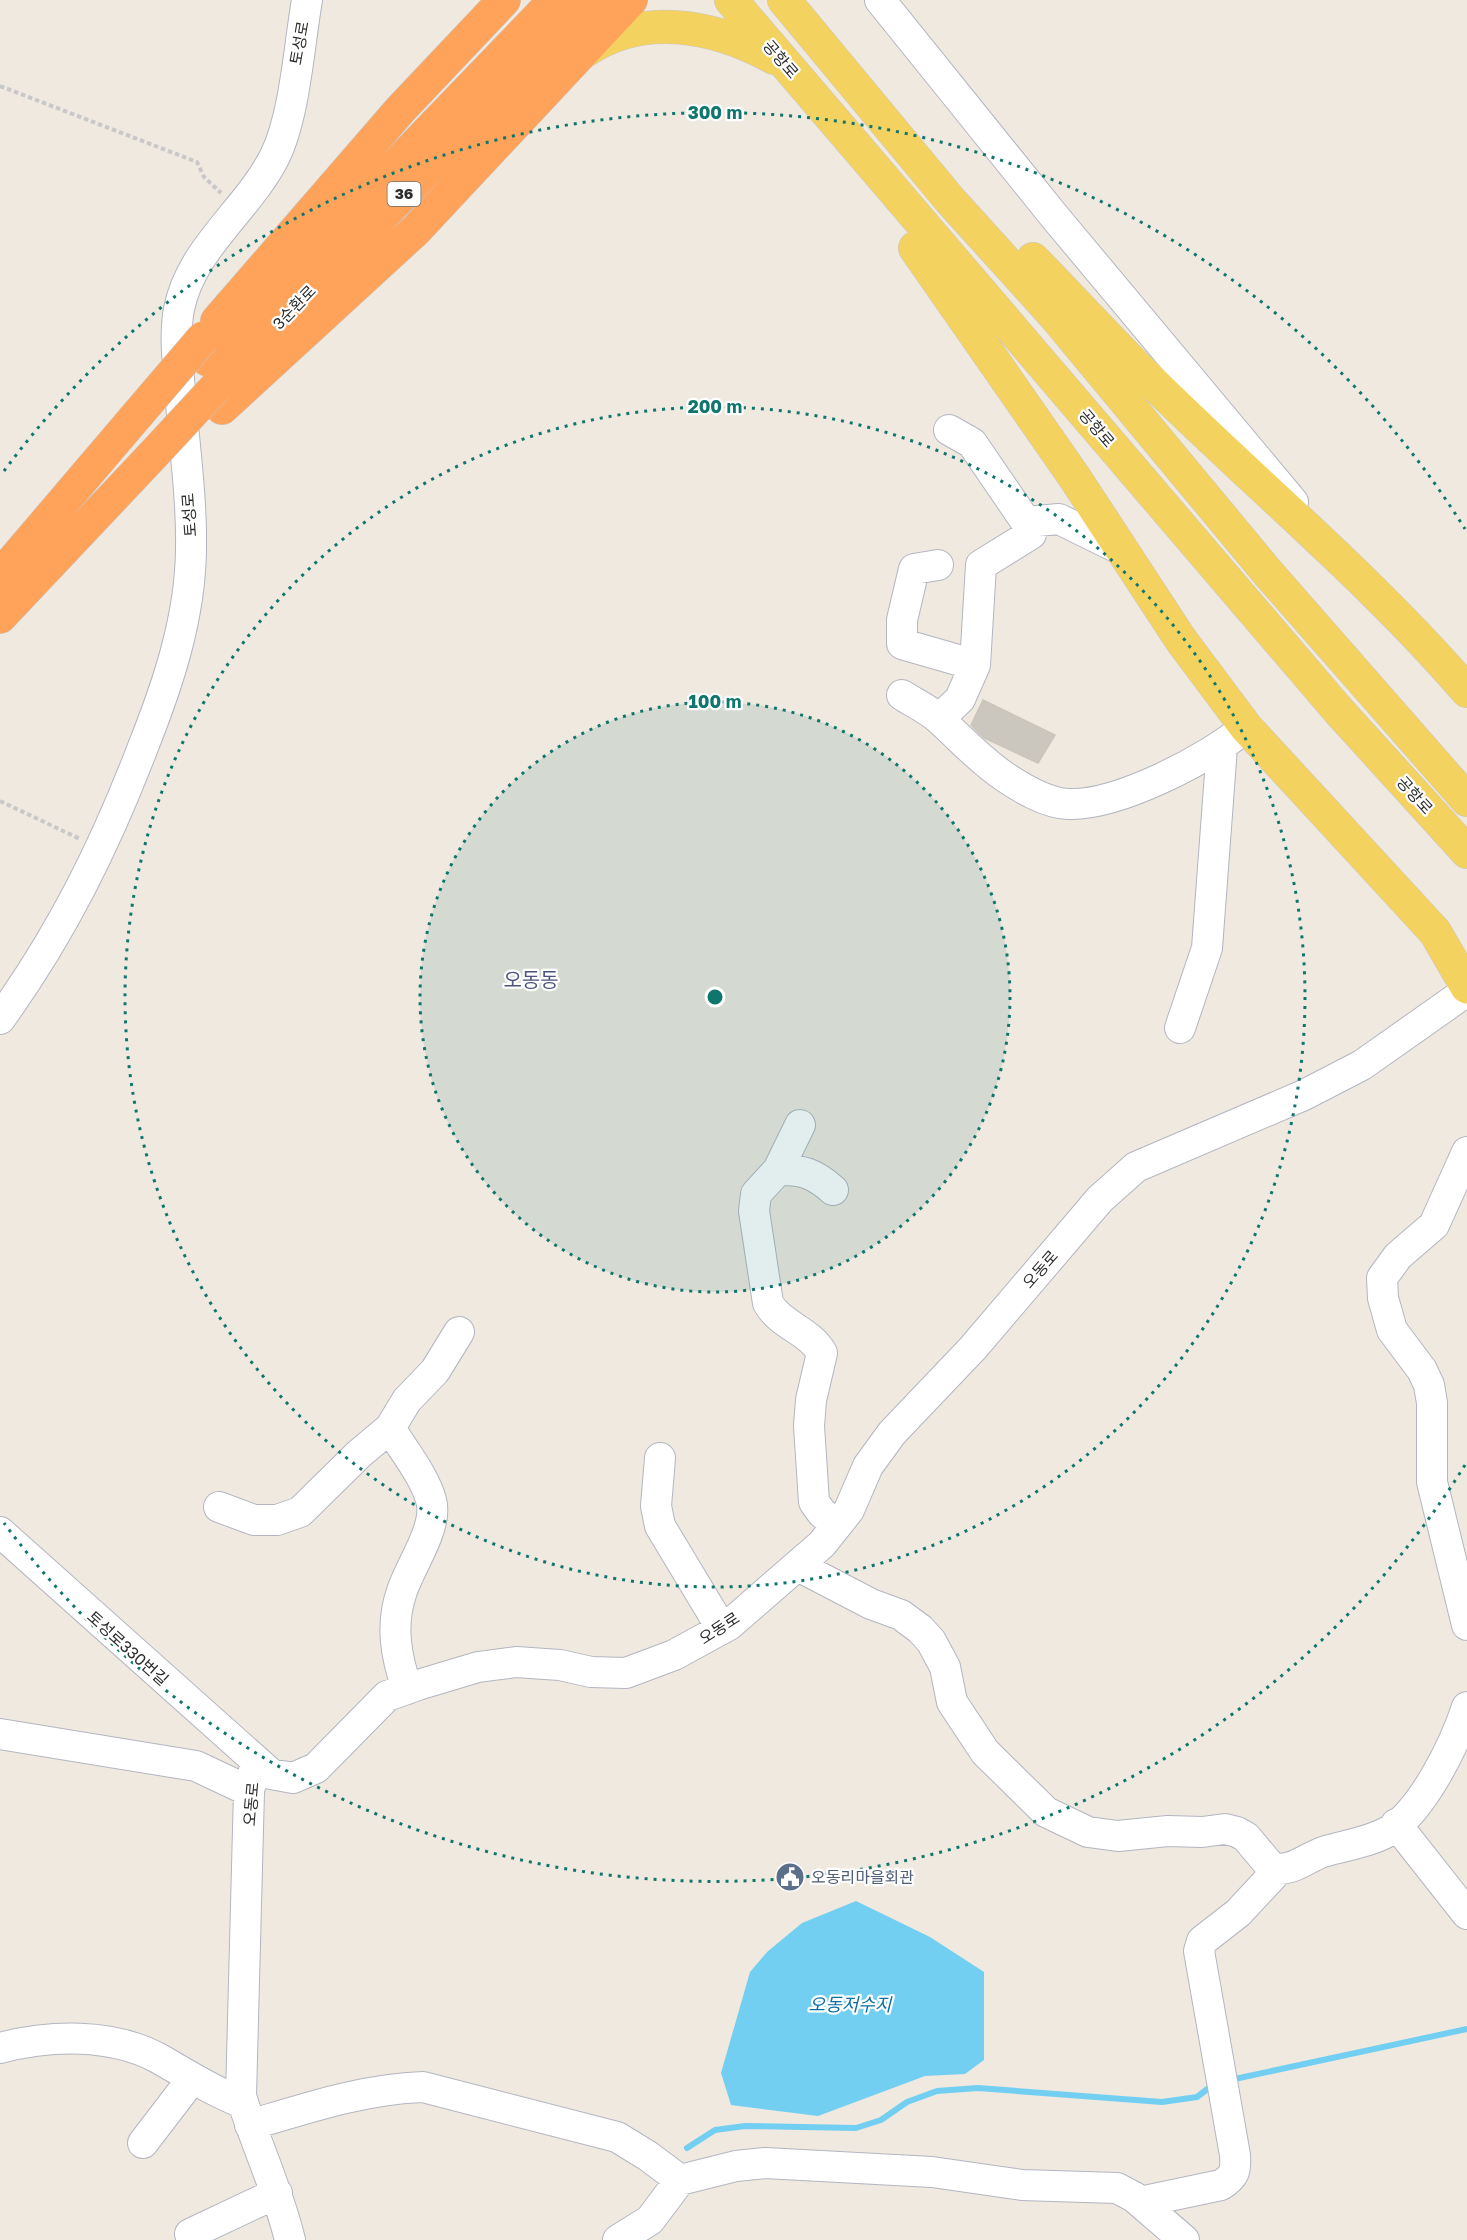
<svg xmlns="http://www.w3.org/2000/svg" width="1467" height="2240" viewBox="0 0 1467 2240" font-family="'Golos Text','Noto Sans KR',sans-serif">
<style>
.water{fill:#73cff1}
.lines{fill:none;stroke-linecap:round;stroke-linejoin:round}
.stream{stroke:#73cff1;stroke-width:6}
.building{fill:#cbc7be;stroke:#cbc5b9;stroke-width:1.5}
.minor-casing{stroke:#b3b6c1;stroke-width:32}
.major-casing{stroke:#c8c8c8;stroke-width:34}
.highway-casing{stroke:#c8c8c8;stroke-width:34}
.path{stroke:#c8c8c8;stroke-width:4;stroke-dasharray:4.5 3;stroke-linecap:butt}
.minor{stroke:#fff;stroke-width:30}
.major{stroke:#f4d260;stroke-width:33}
.highway{stroke:#ffa35b;stroke-width:33}
.highway-bridge-casing{stroke:#c8c8c8;stroke-width:34;stroke-linecap:butt}
.highway-bridge{stroke:#ffa35b;stroke-width:33}
.ring{fill:none;stroke:#0f766e;stroke-width:3;stroke-dasharray:3 6}
.labels{text-anchor:middle;stroke-width:4.5;stroke-linejoin:round;paint-order:stroke}
.shield{fill:#fff;stroke:#6c6c6c;stroke-width:1.5}
.shield-label{font-size:15px;font-weight:bold;fill:#2d2d2d}
.street-label{font-size:16px;fill:#2d2d2d;stroke:#fff}
.service-label{font-size:16px;fill:#4e5e75;stroke:#fff;text-anchor:start}
.water-label{font-size:18px;font-style:italic;fill:#0b6fa4;stroke:#fff}
.quarter-label{font-size:20px;fill:#4c5580;stroke:#fff}
.centre{fill:#0f766e;stroke:#fff;stroke-width:3}
.ring-label{font-size:18px;text-anchor:middle;font-weight:bold;fill:#0f766e;stroke:#fff;stroke-width:4.5;stroke-linejoin:round;paint-order:stroke}
</style>
<rect width="100%" height="100%" fill="#efe9e0"/>
<path class="water" d="M 856,1901 L 930,1937 L 984,1972 L 984,2060 L 965,2074 L 925,2076 L 818,2116 L 731,2105 L 721,2073 L 750,1972 L 767,1952 L 802,1923 Z"/>
<g class="lines">
<path class="stream" d="M 1230,2080 L 1467,2029
M 687,2148 L 715,2130 L 745,2126 L 856,2128 L 881,2120 L 907,2102 L 937,2091 L 978,2088 L 1162,2102 L 1197,2097 L 1214,2084"/>
</g>
<path class="building" d="M 983,700 L 1055,735 L 1038,763 L 984,738 L 971,725 Z"/>
<g class="lines">
<g class="minor-casing">
<path id="minor" d="M 880,0 L 1054,216 L 1293,502
M 949,430 L 972,443 L 1026,522
M 938,565 L 914,569 L 902,620 L 902,644 L 975,665
M 902,695 C 914,703 930,710 940,720 C 961,739 981,761 1005,777 C 1023,789 1046,803 1068,804 C 1118,806 1208,759 1246,727
M 939,719 L 960,699 L 975,665 L 981,565 L 1031,534 L 1026,522 L 1059,519 L 1122,550
M 0,1019 C 62,933 105,846 143,747 C 168,684 190,619 191,550 C 192,498 184,444 180,391 C 178,364 174,336 179,309 C 191,248 248,210 275,156 C 295,115 299,46 307,0
M 1180,1028 L 1207,948 L 1222,747
M 1467,1152 L 1434,1225 L 1398,1256 L 1382,1278 L 1383,1298 L 1392,1330 L 1422,1370 L 1429,1385 L 1432,1403 L 1432,1482 L 1467,1625
M 778,1170 L 800,1125
M 833,1190 C 815,1174 802,1169 778,1170 L 756,1194 L 754,1211 L 768,1303 C 781,1326 809,1330 822,1353 L 811,1400 L 809,1426 L 814,1502 L 822,1513 L 837,1525
M 390,1428 C 403,1450 424,1475 431,1500 C 439,1526 410,1566 402,1591 C 390,1625 396,1656 407,1689
M 660,1458 L 656,1506 L 660,1526 L 722,1629
M 219,1507 L 254,1520 L 277,1520 L 300,1512 L 359,1454 L 390,1428 L 407,1400 L 435,1371 L 459,1332
M 0,1532 L 271,1774 L 293,1778 L 316,1768 L 387,1696 L 418,1685 L 478,1667 L 516,1662 L 560,1665 L 591,1672 L 626,1673 L 674,1655 L 729,1625 L 822,1544 L 849,1510 L 868,1466 L 892,1433 L 973,1348 L 1100,1199 L 1136,1167 L 1304,1095 L 1362,1065 L 1467,991
M 798,1566 L 871,1604 L 901,1615 L 920,1629 L 931,1641 L 945,1667 L 952,1702 L 985,1752 L 1046,1812 L 1088,1832 L 1118,1836 L 1168,1831 L 1202,1832 L 1225,1829 L 1237,1832 L 1246,1837 L 1272,1868 C 1292,1872 1304,1859 1323,1852 C 1345,1845 1368,1843 1389,1831 C 1423,1810 1455,1744 1467,1707
M 0,1734 L 196,1766 L 249,1791
M 256,1762 L 249,1791 L 241,2096 C 256,2145 278,2190 290,2240
M 1396,1824 L 1467,1914
M 0,2048 C 50,2035 111,2033 158,2058 C 186,2074 212,2091 243,2103
M 250,2125 C 307,2108 363,2089 423,2087 L 617,2137 L 648,2156 L 680,2180 L 736,2166 L 765,2163 L 932,2172 L 1022,2185 L 1117,2188 L 1134,2197 L 1184,2240
M 143,2143 L 192,2079
M 1140,2202 L 1221,2185 C 1235,2176 1236,2171 1235,2155 L 1199,1951 L 1202,1941 L 1238,1913 L 1279,1869
M 190,2234 L 277,2193
M 618,2240 L 650,2220 L 680,2180"/>
</g>
<g class="major-casing">
<path id="major" d="M 731,0 L 1338,710 L 1467,852
M 784,0 L 950,200 L 1054,315 L 1268,573 L 1467,800
M 585,51 C 643,11 716,26 774,58
M 915,248 L 1075,478 L 1181,640 L 1246,727 L 1435,932 L 1467,987
M 1033,259 C 1069,296 1104,334 1140,370 C 1248,478 1367,575 1467,691"/>
</g>
<g class="highway-casing">
<path id="highway" d="M 217,321 L 400,110 L 504,0
M 208,360 L 555,0
M 236,366 L 592,0
M 222,408 L 416,230 L 631,0
M 0,576 L 138,414
M 0,617 L 151,457"/>
</g>
<path class="path" d="M 0,86 L 197,162 L 204,177 L 221,193
M 0,801 L 80,839"/>
<use href="#minor" class="minor"/>
<use href="#major" class="major"/>
<use href="#highway" class="highway"/>
<g class="highway-bridge-casing">
<path id="highway-bridge" d="M 138,414 L 203,338
M 151,457 L 216,387"/>
</g>
<use href="#highway-bridge" class="highway-bridge"/>
</g>
<circle cx="715" cy="997" r="295" fill="#0f766e" fill-opacity=".12"/>
<g class="ring">
<circle cx="715" cy="997" r="295"/>
<circle cx="715" cy="997" r="590"/>
<path d="M1465 1465A884 884 0 0 1 4 1523M4 471A884 884 0 0 1 1465 529"/>
</g>
<defs>
<g id="civic-disc" transform="scale(1.5)"><circle r="9.5" fill="#5c6f8a" stroke="#fff"/><path d="M-.6-6.5H3V-4.5H.6V-3L4-1V1h2V6H-6V1h2V-1L-.6-3ZM-1.2 2.5V6h2.4V2.5Z" fill="#fff"/></g>
</defs>
<g fill-rule="evenodd">
<use href="#civic-disc" x="790" y="1877"/>
</g>
<g class="labels">
<rect class="shield" x="387.5" y="182" width="33" height="24" rx="4.5"/>
<g class="shield-label">
<text x="404" y="199">36</text>
</g>
<g class="street-label">
<text transform="translate(299 43) rotate(-80)" y="6">토성로</text>
<text transform="translate(781 59) rotate(49)" y="6">공항로</text>
<text transform="translate(294 307) rotate(-46)" y="6">3순환로</text>
<text transform="translate(1097 428) rotate(49)" y="6">공항로</text>
<text transform="translate(189 515) rotate(-94)" y="6">토성로</text>
<text transform="translate(1415 795) rotate(48)" y="6">공항로</text>
<text transform="translate(1040 1269) rotate(-49)" y="6">오동로</text>
<text transform="translate(719 1628) rotate(-33)" y="6">오동로</text>
<text transform="translate(128 1648) rotate(42)" y="6">토성로330번길</text>
<text transform="translate(251 1804) rotate(-85)" y="6">오동로</text>
</g>
<g class="service-label">
<text x="811" y="1883">오동리마을회관</text>
</g>
<g class="water-label">
<text x="850" y="2011">오동저수지</text>
</g>
<g class="quarter-label">
<text x="531" y="987">오동동</text>
</g>
</g>
<circle cx="715" cy="997" r="9" class="centre"/>
<g class="ring-label">
<text x="715" y="119">300 m</text>
<text x="715" y="413">200 m</text>
<text x="715" y="708">100 m</text>
</g>
</svg>
